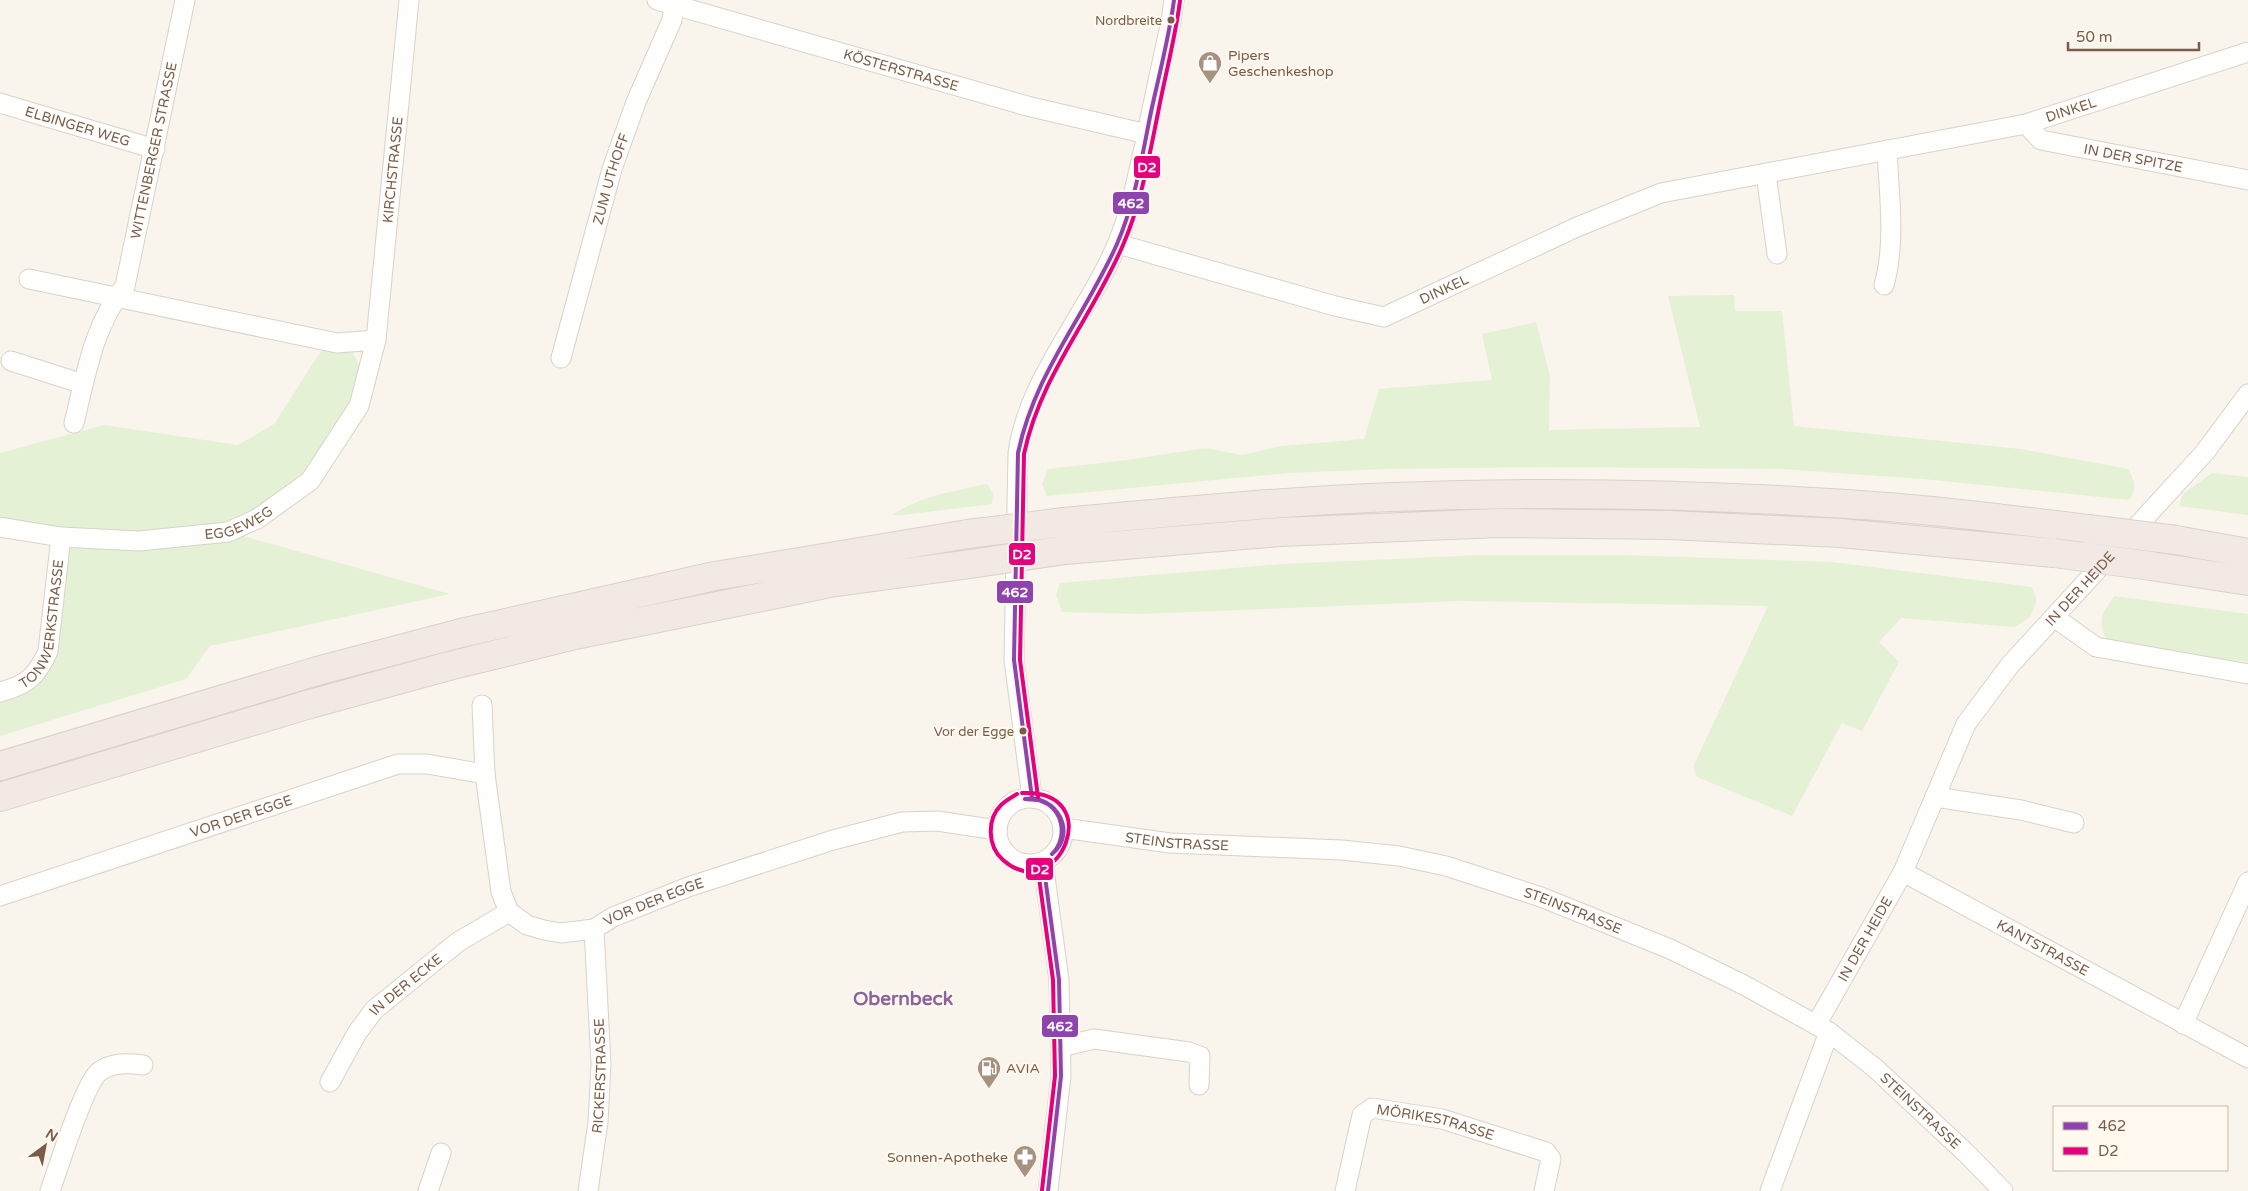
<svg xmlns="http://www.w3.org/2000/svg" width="2248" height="1191" viewBox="0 0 2248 1191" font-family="'Varela Round',sans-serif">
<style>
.green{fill:#e4f1d5}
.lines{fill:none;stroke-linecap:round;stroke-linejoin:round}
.minor-casing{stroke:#d8d2ca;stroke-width:21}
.highway-casing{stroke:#dad1c9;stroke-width:30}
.minor{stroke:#fefefc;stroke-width:19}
.highway{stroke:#f2e9e4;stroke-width:28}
.highway-bridge-casing{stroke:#dad1c9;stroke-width:30;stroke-linecap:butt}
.highway-bridge{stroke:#f2e9e4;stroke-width:28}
.bus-1-casing{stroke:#fff9ef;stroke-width:8}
.bus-2-casing{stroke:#fff9ef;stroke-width:8}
.bus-1{stroke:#8e44ad;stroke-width:4}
.bus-2{stroke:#e5007d;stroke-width:4}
.bus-dot{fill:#7a5c48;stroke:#fff9ef;stroke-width:2}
.labels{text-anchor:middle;stroke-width:4;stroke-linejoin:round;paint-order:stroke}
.bus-label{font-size:13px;fill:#7a5c48;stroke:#fff9ef;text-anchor:end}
.poi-label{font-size:14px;fill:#7a5c48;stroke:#fff9ef;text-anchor:start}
.street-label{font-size:14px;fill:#7a5c48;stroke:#fff9ef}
.district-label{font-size:19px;font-weight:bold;fill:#8c649d;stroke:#fff9ef}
.line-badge{stroke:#fff9ef;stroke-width:2}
.badge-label{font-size:14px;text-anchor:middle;font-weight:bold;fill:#fff}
</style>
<rect width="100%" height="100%" fill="#f9f5ec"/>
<path class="green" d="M 1734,295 L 1735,311 L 1782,311 L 1794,426 L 2021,449 L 2128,469 C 2135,481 2137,488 2129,500 L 1923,479 L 1781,469 L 1542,467 L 1386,469 L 1289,473 L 1047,496 L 1042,484 L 1048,469 L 1127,460 L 1205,448 L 1242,455 L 1281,446 L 1364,439 L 1379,389 L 1492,380 L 1482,334 L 1536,322 L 1550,376 L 1549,430 L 1700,427 L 1668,296 Z
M 323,348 L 351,349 L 362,371 L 354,404 L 308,478 L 255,514 L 215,528 L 450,594 L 210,646 L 186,679 L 0,736 L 0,694 L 35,684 L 58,536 L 0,525 L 0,453 L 104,425 L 238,445 L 274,424 Z
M 2212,473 L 2248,477 L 2248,515 L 2179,506 L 2183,494 Z
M 987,484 L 993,494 L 992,504 L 903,515 L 892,515 C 921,496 954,491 987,484 Z
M 1482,555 L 1623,555 L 1832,562 L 2032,587 L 2037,600 L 2030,617 L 2015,627 L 1901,618 L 1879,642 L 1899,662 L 1862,731 L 1842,723 L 1792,816 L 1697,777 L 1693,767 L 1768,606 L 1458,601 L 1141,614 L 1062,612 L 1056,595 L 1060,583 L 1281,564 Z
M 2114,596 L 2248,614 L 2248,662 L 2129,648 L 2107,642 C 2098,620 2100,616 2114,596 Z"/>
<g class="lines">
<g class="minor-casing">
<g id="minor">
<path id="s1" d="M 657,0 L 1027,106 L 1147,134"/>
<path id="s2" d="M 0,103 L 155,149"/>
<path id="s3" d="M 2026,124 L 2041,140 L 2248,180"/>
<path d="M 1766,174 L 1777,254"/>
<path id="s4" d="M 1118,244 L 1335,306 L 1384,317 L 1577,227 L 1661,193 L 2026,124 L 2248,52"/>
<path d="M 29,279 L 337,343 L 376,340"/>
<path d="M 1884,285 C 1896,243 1889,194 1887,150"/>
<path id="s5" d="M 561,358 L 612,169 L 636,102 L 672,20 L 674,4"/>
<path d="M 11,361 L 83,384"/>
<path id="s6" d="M 74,423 C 86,375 93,326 125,286 L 185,0"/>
<path id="s7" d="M 0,527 L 61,537 L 139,541 L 228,532 L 257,519 L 310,481 L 359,406 L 376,340 L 409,0"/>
<path d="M 2054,617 L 2096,647 L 2248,674"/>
<path id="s8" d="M 0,692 C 27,685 37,676 48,651 L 61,537"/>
<path id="s9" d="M 482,705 L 485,774 L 501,892 L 509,912 L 527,925 L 544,930 L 561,933 L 594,929 L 613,917 L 688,887 L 833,840 L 902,822 L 937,821 L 997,830"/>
<path d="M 1935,797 L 2021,810 L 2074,823"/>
<circle cx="1030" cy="831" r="33"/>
<path d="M 1032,798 L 1014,660 L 1018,453 C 1028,378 1089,313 1118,242 C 1131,211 1137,177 1145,144 C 1153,103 1162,62 1171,21 L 1174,0"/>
<path id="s10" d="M 1063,828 L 1170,843 L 1342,850 L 1399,856 L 1446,866 L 1541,897 L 1670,949 L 1744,985 L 1829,1032 L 1875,1068 L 1966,1153 L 2003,1191"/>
<path d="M 1043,862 L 1059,980 L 1061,1076 L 1048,1191"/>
<path id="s11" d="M 1903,872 L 2248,1058"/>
<path id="s12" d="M 0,896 L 398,764 L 427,764 L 485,774"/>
<path d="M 2183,1024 L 2248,882"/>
<path id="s13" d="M 1816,1025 L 1903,872 L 1966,724 L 2010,665 L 2205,452 L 2248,394"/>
<path d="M 1061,1047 L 1094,1039 L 1189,1052 L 1200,1056 L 1199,1085"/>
<path id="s14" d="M 330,1082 L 357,1033 L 374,1010 L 458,942 L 509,912"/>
<path d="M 50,1191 C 58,1169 84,1084 99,1072 C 112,1062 128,1063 143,1065"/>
<path d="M 428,1191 L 441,1153"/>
<path id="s15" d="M 588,1191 L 598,1122 L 601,1064 L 594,929"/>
<path id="s16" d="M 1345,1191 L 1362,1115 L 1372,1108 L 1442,1119 L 1546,1152 L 1551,1159 L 1544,1191"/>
<path d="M 1770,1191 L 1829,1032"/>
</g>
</g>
<g class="highway-casing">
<path id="highway" d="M 1064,522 C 1174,512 1283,501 1393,497 C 1544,491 1696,494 1847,504 C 1927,509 2007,519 2088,529
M 2176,540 L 2248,553
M 1065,550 L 1280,532 L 1499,523 L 1669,525 L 1840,533 L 2054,553
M 2151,566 L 2248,581
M 0,766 L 317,671 L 461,633 L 715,576 L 968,534
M 0,797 L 310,704 L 449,666 L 575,635 L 830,583 L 970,564"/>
</g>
<use href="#minor" class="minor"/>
<use href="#highway" class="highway"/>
<g class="highway-bridge-casing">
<path id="highway-bridge" d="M 2088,529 L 2176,540
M 968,534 L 1064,522
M 2054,553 L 2151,566
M 970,564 L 1065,550"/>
</g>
<use href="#highway-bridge" class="highway-bridge"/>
<g class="bus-1-casing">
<path id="bus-1" d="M 1032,798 L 1014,660 L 1018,453 C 1035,372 1084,318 1117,244 C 1135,203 1142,156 1151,112 C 1159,75 1169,38 1174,0
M 1025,799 C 1030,800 1036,799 1041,801 C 1064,808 1068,839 1052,854
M 1025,799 C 1056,794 1078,833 1052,854
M 1043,862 L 1059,980 L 1061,1076 L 1048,1191"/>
</g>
<g class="bus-2-casing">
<path id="bus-2" d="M 1017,794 C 1012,797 1006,800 1001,805 C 987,819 987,846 1003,860 C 1058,908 1109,789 1022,793
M 1038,797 L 1020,660 L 1024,454 C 1041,374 1092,318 1123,245 C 1141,204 1149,157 1158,113 C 1165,76 1175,39 1180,1
M 1037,863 L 1053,980 L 1055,1076 L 1042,1190"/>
</g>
<use href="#bus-1" class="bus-1"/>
<use href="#bus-2" class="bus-2"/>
</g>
<defs>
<g id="shop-pin" transform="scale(1.25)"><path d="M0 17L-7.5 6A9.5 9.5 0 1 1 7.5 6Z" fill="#a69281" stroke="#fff9ef"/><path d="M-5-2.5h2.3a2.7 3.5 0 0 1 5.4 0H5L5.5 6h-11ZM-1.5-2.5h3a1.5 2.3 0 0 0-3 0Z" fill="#fff"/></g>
<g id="fuel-pin" transform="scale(1.25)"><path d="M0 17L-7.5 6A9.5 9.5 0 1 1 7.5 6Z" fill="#a69281" stroke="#fff9ef"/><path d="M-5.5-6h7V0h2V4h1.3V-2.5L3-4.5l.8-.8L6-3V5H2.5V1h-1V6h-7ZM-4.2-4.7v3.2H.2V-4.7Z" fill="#fff"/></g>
<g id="pharmacy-pin" transform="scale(1.25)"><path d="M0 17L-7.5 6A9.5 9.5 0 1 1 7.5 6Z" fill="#a69281" stroke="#fff9ef"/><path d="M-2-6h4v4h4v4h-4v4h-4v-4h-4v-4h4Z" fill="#fff"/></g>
</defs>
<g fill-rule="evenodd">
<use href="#shop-pin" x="1210" y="63"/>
<use href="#fuel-pin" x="989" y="1068"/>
<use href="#pharmacy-pin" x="1025" y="1157"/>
</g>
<g class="bus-dot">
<circle cx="1171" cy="20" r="4.5"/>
<circle cx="1023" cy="731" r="4.5"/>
</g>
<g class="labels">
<g class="bus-label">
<text x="1162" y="25">Nordbreite</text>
<text x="1014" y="736">Vor der Egge</text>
</g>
<g class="poi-label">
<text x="1228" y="60">Pipers<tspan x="1228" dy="16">Geschenkeshop</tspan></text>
<text x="1006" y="1073">AVIA</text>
<text x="1008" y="1162" text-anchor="end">Sonnen-Apotheke</text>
</g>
<g class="street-label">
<text dy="5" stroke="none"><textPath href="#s1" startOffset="254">KÖSTERSTRASSE</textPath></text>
<text dy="5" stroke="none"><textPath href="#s4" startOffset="998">DINKEL</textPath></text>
<text dy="5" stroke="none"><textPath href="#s2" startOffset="81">ELBINGER WEG</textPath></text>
<text dy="5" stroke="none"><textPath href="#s6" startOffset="286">WITTENBERGER STRASSE</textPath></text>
<text dy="5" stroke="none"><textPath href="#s3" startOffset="116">IN DER SPITZE</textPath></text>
<text dy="5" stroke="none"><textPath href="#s7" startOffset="655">KIRCHSTRASSE</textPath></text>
<text dy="5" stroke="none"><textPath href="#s5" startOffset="186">ZUM UTHOFF</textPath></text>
<text dy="5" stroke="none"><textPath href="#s4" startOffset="342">DINKEL</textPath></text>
<text dy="5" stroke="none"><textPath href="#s7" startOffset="242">EGGEWEG</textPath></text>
<text dy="5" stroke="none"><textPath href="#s13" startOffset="514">IN DER HEIDE</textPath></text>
<text dy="5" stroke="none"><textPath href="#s8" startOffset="90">TONWERKSTRASSE</textPath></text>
<text dy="5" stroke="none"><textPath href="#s12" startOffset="254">VOR DER EGGE</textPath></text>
<text dy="5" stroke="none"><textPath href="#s10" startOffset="115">STEINSTRASSE</textPath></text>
<text dy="5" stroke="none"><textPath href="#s9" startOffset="366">VOR DER EGGE</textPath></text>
<text dy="5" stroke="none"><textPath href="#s10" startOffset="520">STEINSTRASSE</textPath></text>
<text dy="5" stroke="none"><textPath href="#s13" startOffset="99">IN DER HEIDE</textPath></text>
<text dy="5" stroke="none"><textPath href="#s11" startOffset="159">KANTSTRASSE</textPath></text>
<text dy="5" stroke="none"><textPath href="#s14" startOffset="125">IN DER ECKE</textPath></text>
<text dy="5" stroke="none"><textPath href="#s15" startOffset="116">RICKERSTRASSE</textPath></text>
<text dy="5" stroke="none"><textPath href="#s10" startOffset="925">STEINSTRASSE</textPath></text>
<text dy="5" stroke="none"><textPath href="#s16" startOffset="155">MÖRIKESTRASSE</textPath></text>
</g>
<g class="district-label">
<text x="903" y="1005">Obernbeck</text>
</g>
</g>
<g class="line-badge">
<rect x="1133" y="155" width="28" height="24" rx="5" fill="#e5007d"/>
<rect x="1112" y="191" width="38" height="24" rx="5" fill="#8e44ad"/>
<rect x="1008" y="542" width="28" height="24" rx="5" fill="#e5007d"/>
<rect x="996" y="580" width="38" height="24" rx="5" fill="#8e44ad"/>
<rect x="1025" y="857" width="29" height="24" rx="5" fill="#e5007d"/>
<rect x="1041" y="1014" width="38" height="24" rx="5" fill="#8e44ad"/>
</g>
<g class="badge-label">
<text x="1147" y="172">D2</text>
<text x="1131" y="208">462</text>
<text x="1022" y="559">D2</text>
<text x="1015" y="597">462</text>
<text x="1040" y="874">D2</text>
<text x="1060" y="1031">462</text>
</g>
<rect x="2053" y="1106" width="175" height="65" fill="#fff9ef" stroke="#cabaac"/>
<rect x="2063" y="1122" width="25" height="8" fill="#8e44ad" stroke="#cabaac"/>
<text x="2098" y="1131" font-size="15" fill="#7a5c48">462</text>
<rect x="2063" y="1147" width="25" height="8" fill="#e5007d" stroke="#cabaac"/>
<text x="2098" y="1156" font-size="15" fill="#7a5c48">D2</text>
<g transform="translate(45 1146) rotate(32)" stroke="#fff9ef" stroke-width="4" paint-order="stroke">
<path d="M0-4L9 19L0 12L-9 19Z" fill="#7a5c48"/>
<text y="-8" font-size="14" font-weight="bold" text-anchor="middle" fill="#7a5c48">N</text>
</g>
<path d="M2068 42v8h131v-8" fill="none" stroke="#7a5c48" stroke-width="2.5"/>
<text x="2076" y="42" font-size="15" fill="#7a5c48" stroke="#fff9ef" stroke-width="4" paint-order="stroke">50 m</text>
</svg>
